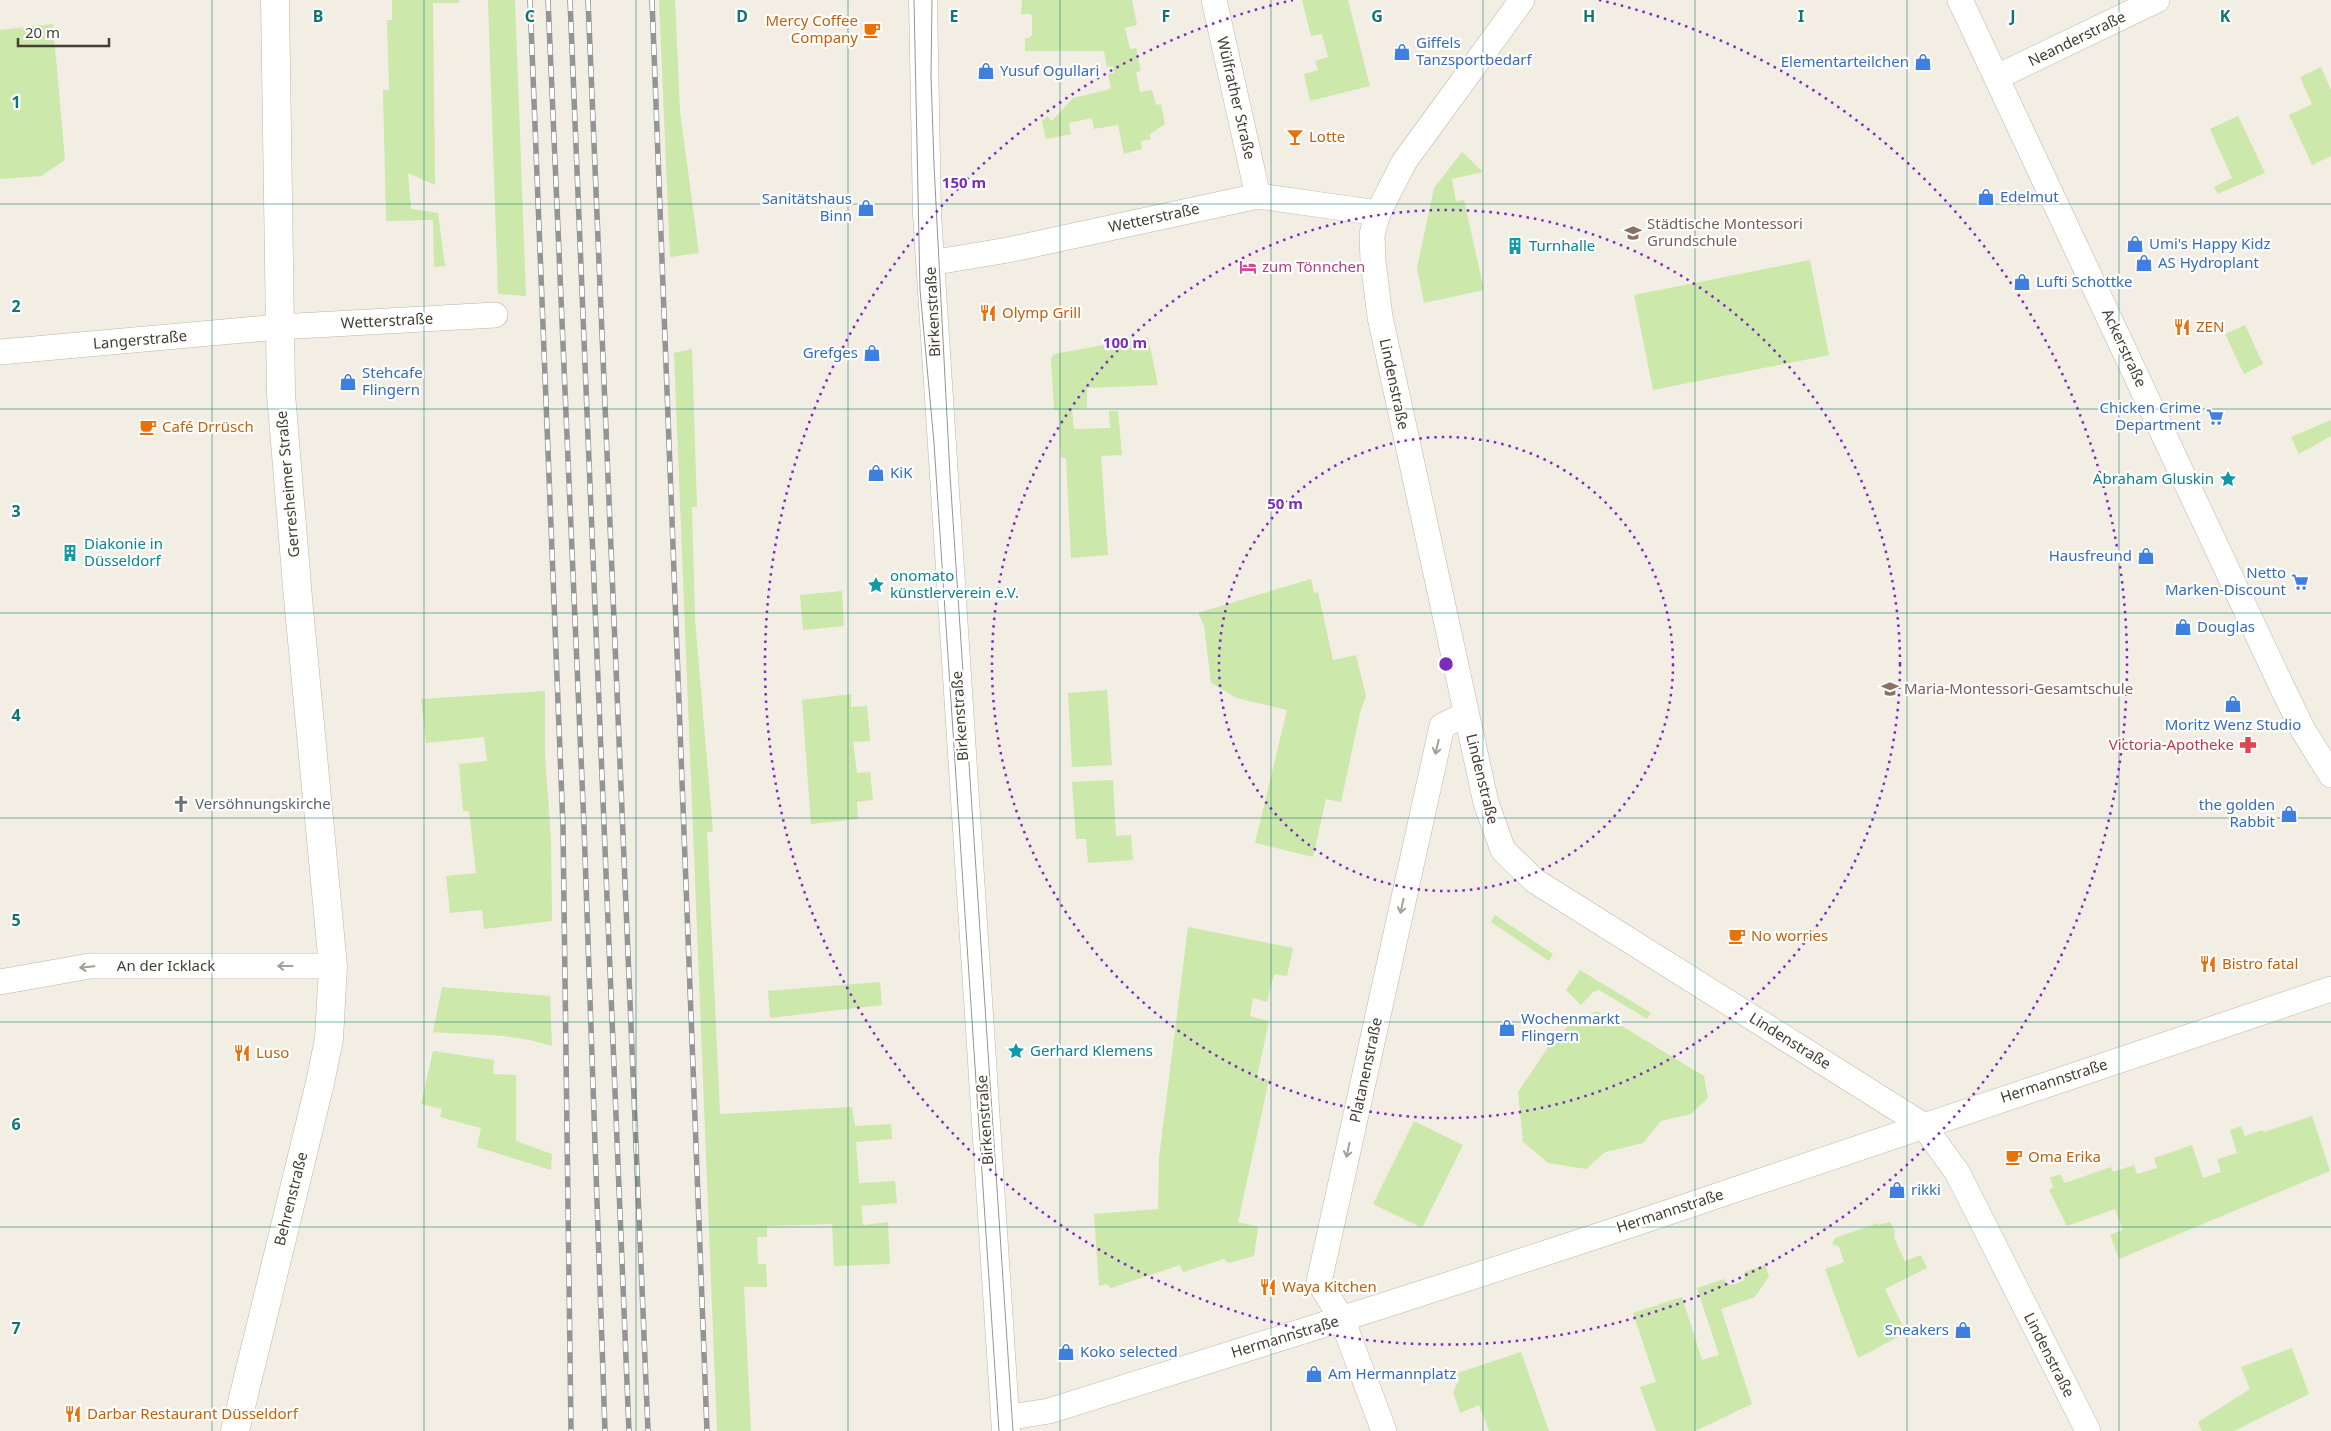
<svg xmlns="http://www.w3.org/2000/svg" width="2331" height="1431" viewBox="0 0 2331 1431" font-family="'Noto Sans',sans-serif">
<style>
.green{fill:#cce8ab}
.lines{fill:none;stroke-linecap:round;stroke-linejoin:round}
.minor-casing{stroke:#beb6a6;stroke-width:26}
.tertiary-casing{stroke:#beb6a6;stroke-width:29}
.minor{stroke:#fff;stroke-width:25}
.tertiary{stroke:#fff;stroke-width:28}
.tram{stroke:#949494;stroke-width:1}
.rail-casing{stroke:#949494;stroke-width:5.5}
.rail{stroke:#fff;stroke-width:4;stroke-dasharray:11;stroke-linecap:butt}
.oneway{stroke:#a29e99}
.grid{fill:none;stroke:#0f766e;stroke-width:1;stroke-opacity:0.55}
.ring{fill:none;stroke:#7b2cbf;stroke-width:2.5;stroke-dasharray:2.5 5}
.labels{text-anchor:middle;stroke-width:4.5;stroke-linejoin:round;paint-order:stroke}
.food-label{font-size:15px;fill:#c56008;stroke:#fff;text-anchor:start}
.street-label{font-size:15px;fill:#443e33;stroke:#fff}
.shop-label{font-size:15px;fill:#366cbe;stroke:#fff;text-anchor:start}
.education-label{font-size:15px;fill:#785e54;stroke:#fff;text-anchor:start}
.culture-label{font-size:15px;fill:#0d838f;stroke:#fff;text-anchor:start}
.hotel-label{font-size:15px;fill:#b23c85;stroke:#fff;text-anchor:start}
.health-label{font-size:15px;fill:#be3a42;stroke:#fff;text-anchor:end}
.worship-label{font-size:15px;fill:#5b616d;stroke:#fff;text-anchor:start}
.grid-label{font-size:16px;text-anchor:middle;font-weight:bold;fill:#0f766e;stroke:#fff;stroke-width:4.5;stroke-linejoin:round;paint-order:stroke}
.centre{fill:#7b2cbf;stroke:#fff;stroke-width:2.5}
.ring-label{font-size:15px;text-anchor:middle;font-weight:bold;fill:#7b2cbf;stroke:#fff;stroke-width:4.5;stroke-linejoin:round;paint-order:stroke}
</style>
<rect width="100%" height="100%" fill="#f2eee3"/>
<path class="green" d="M 392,0 L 459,0 L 459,3 L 433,3 L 435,185 L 408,173 L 411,209 L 438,213 L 445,266 L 434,267 L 433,220 L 386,221 L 383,90 L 389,90 L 387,20 L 392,20 Z
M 488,0 L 515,0 L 526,296 L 498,294 Z
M 659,0 L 675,0 L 680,111 L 699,253 L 670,257 Z
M 1022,0 L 1132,0 L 1137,25 L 1125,28 L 1130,49 L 1136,48 L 1141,71 L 1136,72 L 1140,92 L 1152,90 L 1156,105 L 1161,104 L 1165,124 L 1150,134 L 1151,139 L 1141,141 L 1142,149 L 1124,154 L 1118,125 L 1094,129 L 1092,118 L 1069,123 L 1071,134 L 1046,139 L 1042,121 L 1047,116 L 1052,121 L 1073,98 L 1111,89 L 1108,74 L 1114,73 L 1113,66 L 1107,67 L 1104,51 L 1025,51 L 1025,38 L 1029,38 L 1032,35 L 1032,16 L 1030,14 L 1021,14 Z
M 1302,0 L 1348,0 L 1370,86 L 1310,101 L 1304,74 L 1318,70 L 1315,61 L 1328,57 L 1322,34 L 1311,36 Z
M 53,24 L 65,160 L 41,176 L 0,179 L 0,30 Z
M 2321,67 L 2331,90 L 2331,156 L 2312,165 L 2289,115 L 2312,104 L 2300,77 Z
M 2238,116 L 2265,173 L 2218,194 L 2214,187 L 2232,178 L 2210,129 Z
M 1462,152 L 1483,172 L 1452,179 L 1456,201 L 1464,200 L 1484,290 L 1424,303 L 1417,268 L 1434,188 Z
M 1810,260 L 1829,355 L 1653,390 L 1634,295 Z
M 2245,325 L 2263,364 L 2244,374 L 2225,334 Z
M 1148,337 L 1158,385 L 1087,388 L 1087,408 L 1072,409 L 1074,429 L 1110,428 L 1109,411 L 1118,411 L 1122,455 L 1101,456 L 1108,555 L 1071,558 L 1066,458 L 1061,458 L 1058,410 L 1054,410 L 1051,359 L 1054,354 Z
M 692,349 L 697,507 L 692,507 L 695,619 L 713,832 L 707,832 L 720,1114 L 852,1107 L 855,1126 L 891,1124 L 892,1139 L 856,1142 L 859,1183 L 895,1181 L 897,1203 L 861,1206 L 863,1225 L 888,1222 L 890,1264 L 834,1266 L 832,1224 L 767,1226 L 767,1237 L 757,1237 L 758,1264 L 766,1264 L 767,1287 L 744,1287 L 751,1431 L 717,1431 L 674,353 Z
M 2331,420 L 2331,436 L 2299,454 L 2291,437 Z
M 1311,579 L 1314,593 L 1318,592 L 1333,660 L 1356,655 L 1366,696 L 1360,713 L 1341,802 L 1326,799 L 1313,857 L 1255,843 L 1287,710 L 1237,698 L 1211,683 L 1204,625 L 1198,613 Z
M 842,591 L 844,626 L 803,630 L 800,595 Z
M 1107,690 L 1112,765 L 1072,767 L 1068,693 Z
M 545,691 L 545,755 L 551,839 L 552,921 L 484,929 L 482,910 L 450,913 L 446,876 L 476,873 L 469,811 L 463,811 L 459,764 L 487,761 L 484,737 L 426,743 L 421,699 Z
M 851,694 L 851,707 L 867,706 L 870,741 L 853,742 L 857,773 L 870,772 L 873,800 L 857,802 L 858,819 L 811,824 L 802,700 Z
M 1113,780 L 1116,836 L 1131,835 L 1133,860 L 1088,863 L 1086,839 L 1076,839 L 1072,782 Z
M 1495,915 L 1553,954 L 1549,961 L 1491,922 Z
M 1188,927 L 1293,948 L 1287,976 L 1274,974 L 1267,1002 L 1253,998 L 1250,1016 L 1269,1021 L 1257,1077 L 1269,1080 L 1238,1222 L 1258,1227 L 1254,1256 L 1229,1263 L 1224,1259 L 1183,1272 L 1180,1265 L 1111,1288 L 1106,1284 L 1099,1286 L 1094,1214 L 1158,1209 L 1159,1158 Z
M 1580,970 L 1651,1013 L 1647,1019 L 1599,990 L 1593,992 L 1581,1005 L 1566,990 Z
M 880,982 L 882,1005 L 770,1018 L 768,991 Z
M 442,987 L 550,996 L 552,1046 C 514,1033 473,1035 433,1032 Z
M 1597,1011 L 1704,1076 L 1708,1098 L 1691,1114 L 1661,1121 L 1643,1143 L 1605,1152 L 1586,1169 L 1548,1163 L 1523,1142 L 1518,1092 L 1551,1043 L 1572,1022 Z
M 433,1051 L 494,1060 L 493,1074 L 516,1075 L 516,1141 L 552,1154 L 551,1170 L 477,1147 L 481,1128 L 440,1117 L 442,1109 L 421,1104 Z
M 2312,1116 L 2330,1171 L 2119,1259 L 2110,1235 L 2123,1230 L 2115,1209 L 2067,1226 L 2049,1190 L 2053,1187 L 2050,1178 L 2060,1174 L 2065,1183 L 2111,1167 L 2113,1172 L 2134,1165 L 2137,1174 L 2157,1168 L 2154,1158 L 2192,1145 L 2203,1178 L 2221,1172 L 2217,1159 L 2237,1153 L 2230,1130 L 2241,1126 L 2245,1136 L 2262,1130 L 2264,1132 Z
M 1414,1121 L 1463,1145 L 1422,1228 L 1373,1204 Z
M 1890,1222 L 1895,1231 L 1894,1238 L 1905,1261 L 1921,1255 L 1927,1268 L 1885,1289 L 1906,1333 L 1858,1358 L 1825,1269 L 1844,1262 L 1839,1247 L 1832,1244 L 1835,1238 L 1878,1223 L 1879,1225 Z
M 1765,1265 L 1769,1276 L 1755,1297 L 1721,1309 L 1752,1404 L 1695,1431 L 1656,1431 L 1640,1387 L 1656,1382 L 1633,1313 L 1682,1297 L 1702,1360 L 1719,1355 L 1697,1288 L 1724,1279 L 1726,1283 L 1731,1285 L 1743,1281 L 1745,1276 L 1744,1272 Z
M 2292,1348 L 2309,1394 L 2234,1431 L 2202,1431 L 2198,1422 L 2250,1389 L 2241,1367 Z
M 1521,1352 L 1549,1431 L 1489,1431 L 1479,1405 L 1460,1413 L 1453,1392 L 1459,1380 L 1458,1373 Z"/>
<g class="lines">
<g class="minor-casing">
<path id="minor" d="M 1214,0 L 1258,196
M 1522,0 L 1404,162 L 1378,213 L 1372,234 L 1373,261 L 1380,317 L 1486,803 L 1503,850 L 1535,881 L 1923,1125 L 1957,1172 L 2088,1431
M 1960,0 L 2282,687 L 2303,730 L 2331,775
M 1997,77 L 2157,0
M 930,263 L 1008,250 L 1258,196 L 1378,213
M 0,352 L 279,327 L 495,315
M 0,982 L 90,966 L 333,966
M 1005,1418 L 1049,1411 C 1282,1338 1515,1265 1746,1186 C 1941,1120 2136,1054 2331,989
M 1384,1431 L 1342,1319 L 1319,1282 L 1442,726 L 1466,714"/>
</g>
<g class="tertiary-casing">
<path id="tertiary" d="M 923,0 L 927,214 L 1006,1431
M 235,1431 L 320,1083 L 329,1039 L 333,966 L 298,598 L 281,394 L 275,0"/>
</g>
<use href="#minor" class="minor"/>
<use href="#tertiary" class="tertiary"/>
<path class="tram" d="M 914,0 L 920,290 L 934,443 L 999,1431
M 932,0 L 931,76 L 934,165 L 950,475 L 1013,1431"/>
<g class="rail-casing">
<path id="rail" d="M 530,0 L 563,827 L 571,1431
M 548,0 L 584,826 L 605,1431
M 570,0 L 629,1431
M 588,0 L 648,1431
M 652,0 L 707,1431"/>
</g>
<use href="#rail" class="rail"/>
</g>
<defs><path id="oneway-shaft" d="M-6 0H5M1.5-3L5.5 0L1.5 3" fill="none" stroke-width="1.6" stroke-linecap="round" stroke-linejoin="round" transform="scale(1.25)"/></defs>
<g class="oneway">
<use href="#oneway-shaft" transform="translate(1437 747) rotate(103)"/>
<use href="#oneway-shaft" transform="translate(1402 906) rotate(102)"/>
<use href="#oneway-shaft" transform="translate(285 966) rotate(-180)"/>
<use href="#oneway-shaft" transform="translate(87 967) rotate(174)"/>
<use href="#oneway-shaft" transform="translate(1348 1150) rotate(102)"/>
</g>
<path class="grid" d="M 212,0 L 212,1431M 424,0 L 424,1431M 636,0 L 636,1431M 848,0 L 848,1431M 1060,0 L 1060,1431M 1271,0 L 1271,1431M 1483,0 L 1483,1431M 1695,0 L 1695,1431M 1907,0 L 1907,1431M 2119,0 L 2119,1431M 0,204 L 2331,204M 0,409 L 2331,409M 0,613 L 2331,613M 0,818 L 2331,818M 0,1022 L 2331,1022M 0,1227 L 2331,1227"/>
<g class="ring">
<circle cx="1446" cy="664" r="227"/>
<circle cx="1446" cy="664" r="454"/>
<path d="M1599 0A681 681 0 1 1 1293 0"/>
</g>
<defs>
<g id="cafe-bare" transform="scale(1.35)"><path d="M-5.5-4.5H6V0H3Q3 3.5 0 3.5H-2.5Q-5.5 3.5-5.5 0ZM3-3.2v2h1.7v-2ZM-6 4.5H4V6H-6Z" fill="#e8710a" stroke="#fff" stroke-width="2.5" paint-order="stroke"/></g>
<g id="shop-bare" transform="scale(1.35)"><path d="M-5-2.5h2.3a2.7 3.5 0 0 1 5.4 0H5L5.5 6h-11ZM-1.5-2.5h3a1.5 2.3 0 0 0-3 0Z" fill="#3f7fe0" stroke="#fff" stroke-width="2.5" paint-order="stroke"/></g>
<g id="bar-bare" transform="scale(1.35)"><path d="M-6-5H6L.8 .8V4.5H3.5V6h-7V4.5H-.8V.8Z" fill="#e8710a" stroke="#fff" stroke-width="2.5" paint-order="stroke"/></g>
<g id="school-bare" transform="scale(1.35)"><path d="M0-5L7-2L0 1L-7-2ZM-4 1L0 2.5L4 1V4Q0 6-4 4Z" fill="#8d6e63" stroke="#fff" stroke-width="2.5" paint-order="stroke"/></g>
<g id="building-bare" transform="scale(1.35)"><path d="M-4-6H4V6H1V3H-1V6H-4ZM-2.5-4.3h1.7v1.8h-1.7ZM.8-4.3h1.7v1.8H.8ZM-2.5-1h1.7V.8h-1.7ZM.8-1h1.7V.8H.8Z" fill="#0f9aa8" stroke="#fff" stroke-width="2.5" paint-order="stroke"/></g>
<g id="hotel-bare" transform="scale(1.35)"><path d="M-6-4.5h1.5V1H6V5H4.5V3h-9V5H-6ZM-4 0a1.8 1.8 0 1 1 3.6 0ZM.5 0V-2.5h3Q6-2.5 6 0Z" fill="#d1479c" stroke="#fff" stroke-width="2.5" paint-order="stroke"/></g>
<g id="restaurant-bare" transform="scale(1.35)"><path d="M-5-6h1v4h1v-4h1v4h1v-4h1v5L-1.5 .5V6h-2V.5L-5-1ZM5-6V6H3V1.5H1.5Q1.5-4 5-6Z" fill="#e8710a" stroke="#fff" stroke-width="2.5" paint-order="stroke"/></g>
<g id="supermarket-bare" transform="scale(1.35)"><path d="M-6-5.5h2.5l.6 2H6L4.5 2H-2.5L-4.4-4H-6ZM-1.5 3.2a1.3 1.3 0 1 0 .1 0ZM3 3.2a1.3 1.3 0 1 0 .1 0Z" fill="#3f7fe0" stroke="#fff" stroke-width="2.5" paint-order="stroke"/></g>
<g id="sight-bare" transform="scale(1.35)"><path d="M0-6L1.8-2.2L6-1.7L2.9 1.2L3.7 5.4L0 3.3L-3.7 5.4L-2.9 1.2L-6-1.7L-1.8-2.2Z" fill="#0f9aa8" stroke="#fff" stroke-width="2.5" paint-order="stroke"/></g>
<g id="pharmacy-bare" transform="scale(1.35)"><path d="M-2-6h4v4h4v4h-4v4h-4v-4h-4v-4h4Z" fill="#e0444e" stroke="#fff" stroke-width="2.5" paint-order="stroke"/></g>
<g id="church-bare" transform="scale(1.35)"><path d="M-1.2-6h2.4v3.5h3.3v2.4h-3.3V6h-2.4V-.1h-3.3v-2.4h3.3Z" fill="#6b7280" stroke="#fff" stroke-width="2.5" paint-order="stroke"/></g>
</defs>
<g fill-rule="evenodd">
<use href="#cafe-bare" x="872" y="30"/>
<use href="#shop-bare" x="1402" y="52"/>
<use href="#shop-bare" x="1923" y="62"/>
<use href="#shop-bare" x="986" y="71"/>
<use href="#bar-bare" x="1295" y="137"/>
<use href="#shop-bare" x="1986" y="197"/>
<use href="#shop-bare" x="866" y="208"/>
<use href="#school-bare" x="1633" y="233"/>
<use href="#shop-bare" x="2135" y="244"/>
<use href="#building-bare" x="1515" y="246"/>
<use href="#shop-bare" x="2144" y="263"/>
<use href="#hotel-bare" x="1248" y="267"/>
<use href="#shop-bare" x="2022" y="282"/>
<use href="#restaurant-bare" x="988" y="313"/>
<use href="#restaurant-bare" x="2182" y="327"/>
<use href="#shop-bare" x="872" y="353"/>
<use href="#shop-bare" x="348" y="382"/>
<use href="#supermarket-bare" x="2215" y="417"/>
<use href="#cafe-bare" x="148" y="427"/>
<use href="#shop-bare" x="876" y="473"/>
<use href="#sight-bare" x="2228" y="479"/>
<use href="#building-bare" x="70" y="553"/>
<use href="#shop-bare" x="2146" y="556"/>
<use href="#supermarket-bare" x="2300" y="582"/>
<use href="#sight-bare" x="876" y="585"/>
<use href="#shop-bare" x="2183" y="627"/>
<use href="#school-bare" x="1890" y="689"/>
<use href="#shop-bare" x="2233" y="704"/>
<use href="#pharmacy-bare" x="2248" y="745"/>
<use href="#church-bare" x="181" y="804"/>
<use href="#shop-bare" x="2289" y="814"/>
<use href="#cafe-bare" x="1737" y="936"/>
<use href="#restaurant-bare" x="2208" y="964"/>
<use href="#shop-bare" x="1507" y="1028"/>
<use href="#sight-bare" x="1016" y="1051"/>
<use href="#restaurant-bare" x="242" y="1053"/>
<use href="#cafe-bare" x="2014" y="1157"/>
<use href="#shop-bare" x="1897" y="1190"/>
<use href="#restaurant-bare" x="1268" y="1287"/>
<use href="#shop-bare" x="1963" y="1330"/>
<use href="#shop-bare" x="1066" y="1352"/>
<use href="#shop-bare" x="1314" y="1374"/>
<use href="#restaurant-bare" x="73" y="1414"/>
</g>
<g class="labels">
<g class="food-label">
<text x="858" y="26" text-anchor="end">Mercy Coffee<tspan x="858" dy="17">Company</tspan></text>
<text x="1309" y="142">Lotte</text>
<text x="1002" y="318">Olymp Grill</text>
<text x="2196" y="332">ZEN</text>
<text x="162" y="432">Café Drrüsch</text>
<text x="1751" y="941">No worries</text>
<text x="2222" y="969">Bistro fatal</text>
<text x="256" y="1058">Luso</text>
<text x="2028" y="1162">Oma Erika</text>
<text x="1282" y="1292">Waya Kitchen</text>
<text x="87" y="1419">Darbar Restaurant Düsseldorf</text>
</g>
<g class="street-label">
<text transform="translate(2077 39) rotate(-26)" y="5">Neanderstraße</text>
<text transform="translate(1236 98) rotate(77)" y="5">Wülfrather Straße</text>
<text transform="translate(1154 218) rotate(-12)" y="5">Wetterstraße</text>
<text transform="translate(933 312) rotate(-93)" y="5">Birkenstraße</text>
<text transform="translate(387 321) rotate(-3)" y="5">Wetterstraße</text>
<text transform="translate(140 340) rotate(-5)" y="5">Langerstraße</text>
<text transform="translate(2124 348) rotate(65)" y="5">Ackerstraße</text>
<text transform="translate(1394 384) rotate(78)" y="5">Lindenstraße</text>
<text transform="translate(288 484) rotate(-95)" y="5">Gerresheimer Straße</text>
<text transform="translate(960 716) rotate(-94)" y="5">Birkenstraße</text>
<text transform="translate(1482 779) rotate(76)" y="5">Lindenstraße</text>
<text x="166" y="971">An der Icklack</text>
<text transform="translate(1790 1041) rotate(32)" y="5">Lindenstraße</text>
<text transform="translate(1366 1070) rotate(-78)" y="5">Platanenstraße</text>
<text transform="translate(2054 1081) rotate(-18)" y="5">Hermannstraße</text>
<text transform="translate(985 1120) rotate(-94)" y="5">Birkenstraße</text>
<text transform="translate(291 1199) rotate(-76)" y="5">Behrenstraße</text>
<text transform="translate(1670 1211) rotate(-18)" y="5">Hermannstraße</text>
<text transform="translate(1285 1337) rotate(-17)" y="5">Hermannstraße</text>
<text transform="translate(2049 1355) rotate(63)" y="5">Lindenstraße</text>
</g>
<g class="shop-label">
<text x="1416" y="48">Giffels<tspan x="1416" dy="17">Tanzsportbedarf</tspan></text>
<text x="1909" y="67" text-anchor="end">Elementarteilchen</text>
<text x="1000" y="76">Yusuf Ogullari</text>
<text x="2000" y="202">Edelmut</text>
<text x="852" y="204" text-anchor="end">Sanitätshaus<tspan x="852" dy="17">Binn</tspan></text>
<text x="2149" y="249">Umi's Happy Kidz</text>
<text x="2158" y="268">AS Hydroplant</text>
<text x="2036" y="287">Lufti Schottke</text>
<text x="858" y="358" text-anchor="end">Grefges</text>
<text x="362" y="378">Stehcafe<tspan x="362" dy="17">Flingern</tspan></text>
<text x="2201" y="413" text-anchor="end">Chicken Crime<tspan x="2201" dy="17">Department</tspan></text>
<text x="890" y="478">KiK</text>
<text x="2132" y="561" text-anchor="end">Hausfreund</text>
<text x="2286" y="578" text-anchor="end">Netto<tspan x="2286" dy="17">Marken-Discount</tspan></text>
<text x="2197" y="632">Douglas</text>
<text x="2233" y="730" text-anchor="middle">Moritz Wenz Studio</text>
<text x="2275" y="810" text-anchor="end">the golden<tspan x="2275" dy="17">Rabbit</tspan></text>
<text x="1521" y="1024">Wochenmarkt<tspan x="1521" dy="17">Flingern</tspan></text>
<text x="1911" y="1195">rikki</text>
<text x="1949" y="1335" text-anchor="end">Sneakers</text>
<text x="1080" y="1357">Koko selected</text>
<text x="1328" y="1379">Am Hermannplatz</text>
</g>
<g class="education-label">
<text x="1647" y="229">Städtische Montessori<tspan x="1647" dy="17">Grundschule</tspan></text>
<text x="1904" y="694">Maria-Montessori-Gesamtschule</text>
</g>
<g class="culture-label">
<text x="1529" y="251">Turnhalle</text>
<text x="2214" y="484" text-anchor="end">Abraham Gluskin</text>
<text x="84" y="549">Diakonie in<tspan x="84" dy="17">Düsseldorf</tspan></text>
<text x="890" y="581">onomato<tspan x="890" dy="17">künstlerverein e.V.</tspan></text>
<text x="1030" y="1056">Gerhard Klemens</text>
</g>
<g class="hotel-label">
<text x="1262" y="272">zum Tönnchen</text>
</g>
<g class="health-label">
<text x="2234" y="750">Victoria-Apotheke</text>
</g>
<g class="worship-label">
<text x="195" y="809">Versöhnungskirche</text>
</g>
</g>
<g class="grid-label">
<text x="318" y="22">B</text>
<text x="530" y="22">C</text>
<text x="742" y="22">D</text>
<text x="954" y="22">E</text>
<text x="1166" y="22">F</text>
<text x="1377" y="22">G</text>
<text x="1589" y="22">H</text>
<text x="1801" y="22">I</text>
<text x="2013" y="22">J</text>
<text x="2225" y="22">K</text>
<text x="16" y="108">1</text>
<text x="16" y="312">2</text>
<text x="16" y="517">3</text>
<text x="16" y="721">4</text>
<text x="16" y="926">5</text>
<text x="16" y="1130">6</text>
<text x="16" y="1334">7</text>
</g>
<circle cx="1446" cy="664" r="8" class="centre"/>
<g class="ring-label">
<text x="964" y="188">150 m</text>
<text x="1125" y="348">100 m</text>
<text x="1285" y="509">50 m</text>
</g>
<path d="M18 38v8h91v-8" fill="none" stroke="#443e33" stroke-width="2.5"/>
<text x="25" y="38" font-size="15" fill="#443e33" stroke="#ffffff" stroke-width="4" paint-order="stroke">20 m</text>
</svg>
